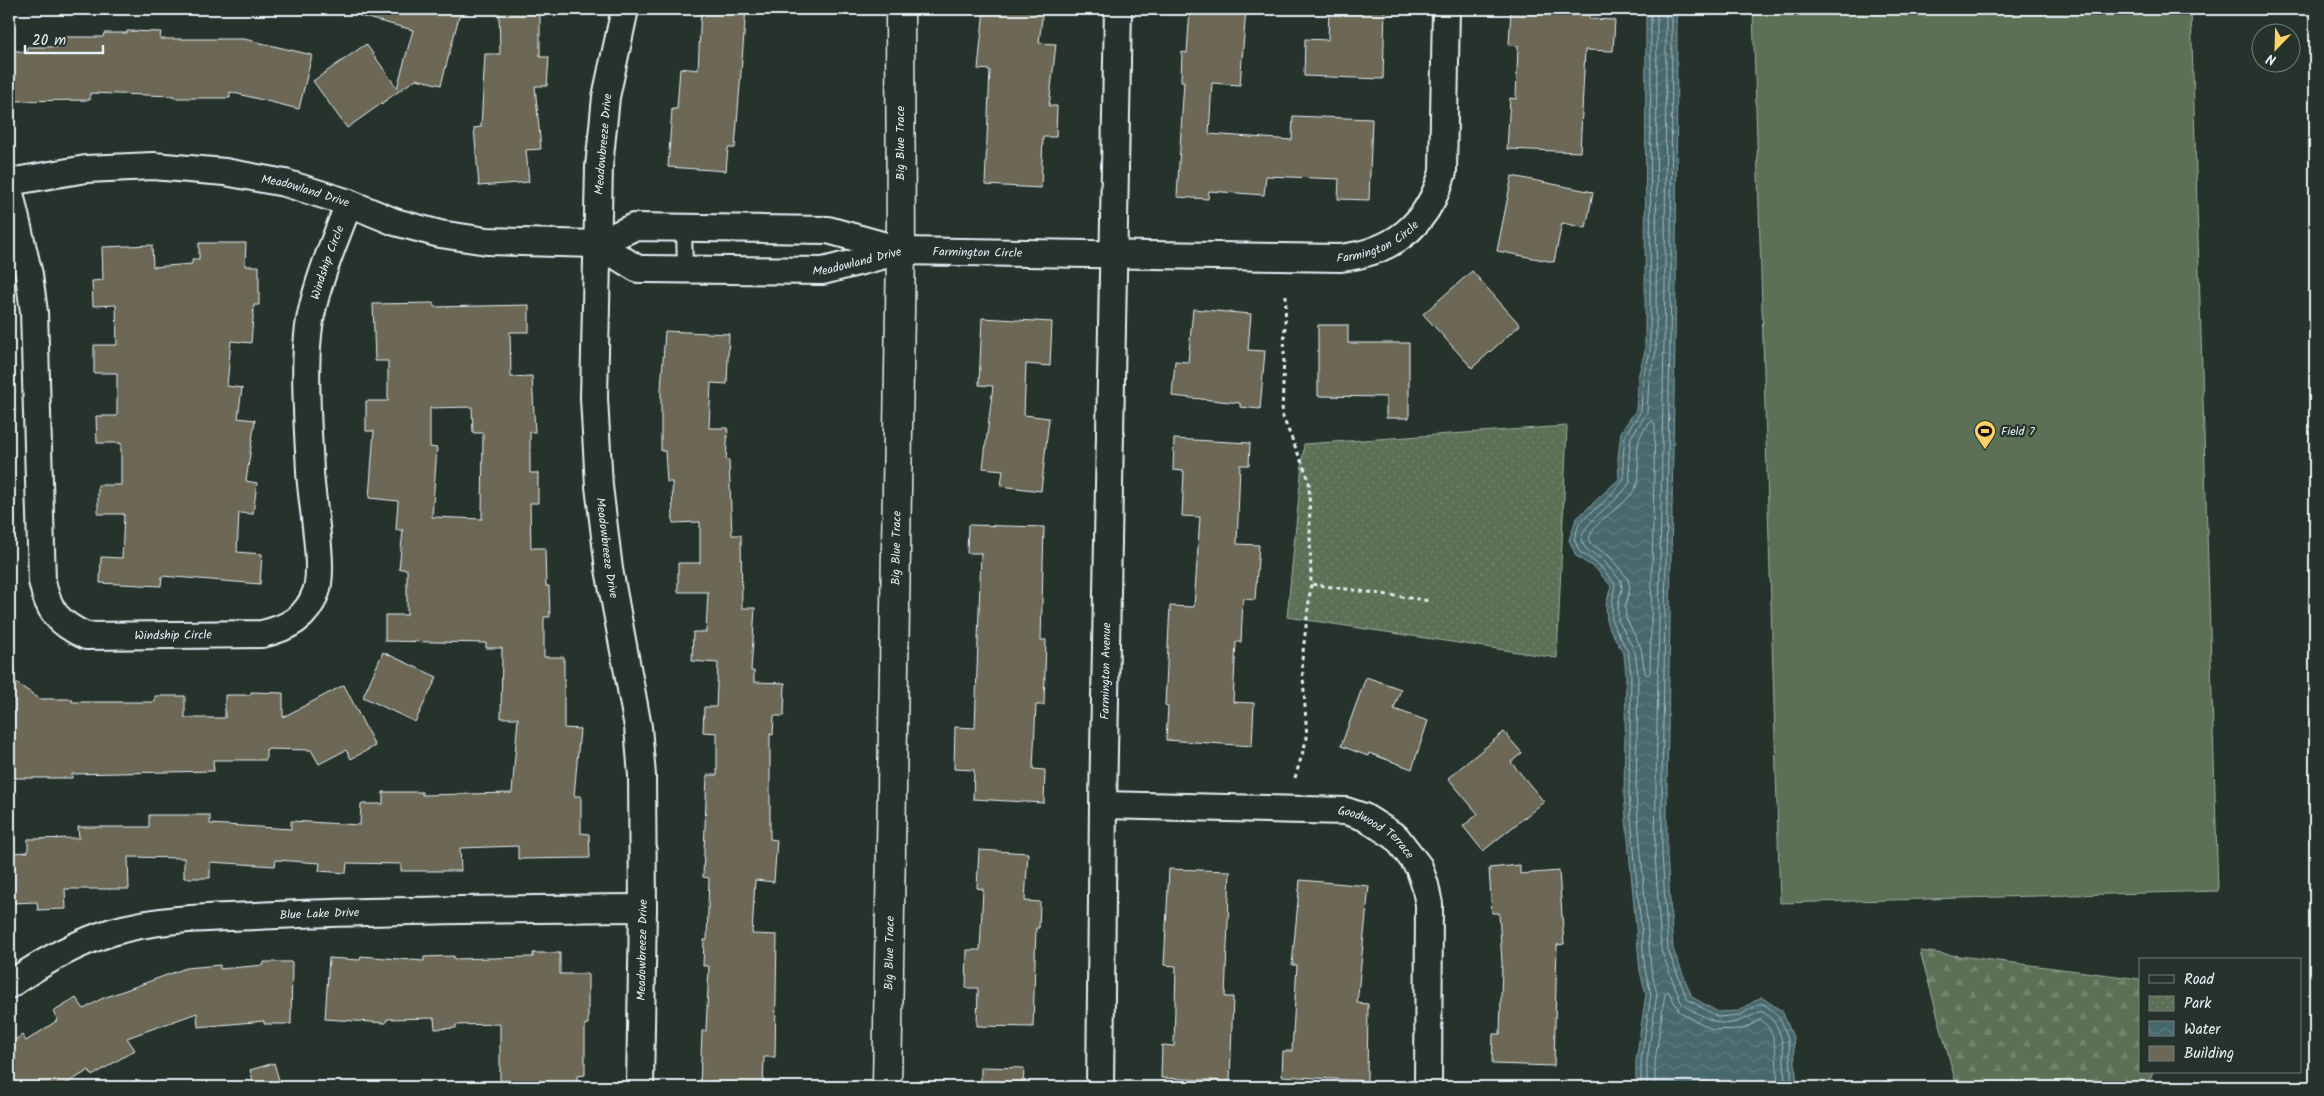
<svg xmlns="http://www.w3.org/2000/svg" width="2324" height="1096" viewBox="0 0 2324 1096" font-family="Kalam,sans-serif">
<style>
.grass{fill:#5b7054;stroke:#a2b0a6}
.forest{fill:url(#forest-firs);stroke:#a2b0a6}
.park{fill:url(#park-dots);stroke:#a2b0a6}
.water{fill:url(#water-waves);stroke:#879ea4}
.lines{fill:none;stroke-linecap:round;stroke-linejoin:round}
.shore{stroke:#a7bac0;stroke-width:1}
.building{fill:#6c6855;stroke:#e8f1f8;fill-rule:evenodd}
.service-casing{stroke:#e8f1f8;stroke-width:18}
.minor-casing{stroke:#e8f1f8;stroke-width:30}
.tertiary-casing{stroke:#e8f1f8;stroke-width:31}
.path{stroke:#e8f1f8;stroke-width:3;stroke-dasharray:4 4;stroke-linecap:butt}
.service{stroke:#26332d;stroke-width:14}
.minor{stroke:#26332d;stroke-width:26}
.tertiary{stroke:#26332d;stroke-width:28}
.labels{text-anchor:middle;stroke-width:4.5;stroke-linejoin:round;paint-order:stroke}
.street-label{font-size:12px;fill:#e8f1f8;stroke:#26332d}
.poi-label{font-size:12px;fill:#e8f1f8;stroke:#26332d;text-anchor:start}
</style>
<defs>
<pattern id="forest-firs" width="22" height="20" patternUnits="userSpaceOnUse" patternTransform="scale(1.25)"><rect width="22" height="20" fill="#5b7054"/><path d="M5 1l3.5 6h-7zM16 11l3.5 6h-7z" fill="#73856d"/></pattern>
<pattern id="park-dots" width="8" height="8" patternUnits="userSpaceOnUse" patternTransform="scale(1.25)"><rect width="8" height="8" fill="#5b7054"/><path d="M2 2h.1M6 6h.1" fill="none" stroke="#73856d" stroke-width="1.8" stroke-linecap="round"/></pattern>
<pattern id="water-waves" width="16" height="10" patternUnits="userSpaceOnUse" patternTransform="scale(1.25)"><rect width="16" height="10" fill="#46676c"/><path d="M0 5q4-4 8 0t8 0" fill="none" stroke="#617d82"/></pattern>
</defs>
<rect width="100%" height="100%" fill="#26332d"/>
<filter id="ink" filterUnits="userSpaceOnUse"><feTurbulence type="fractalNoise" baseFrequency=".02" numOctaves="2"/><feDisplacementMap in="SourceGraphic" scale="10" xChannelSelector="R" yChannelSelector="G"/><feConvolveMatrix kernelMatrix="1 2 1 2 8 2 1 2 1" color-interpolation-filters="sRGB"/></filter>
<g filter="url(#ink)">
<path class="grass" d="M 1753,9 L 2191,9 L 2218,891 L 1780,903 Z"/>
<path class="forest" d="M 1920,951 L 2140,979 L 2140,1072 L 2153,1072 L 2148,1087 L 1957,1087 Z"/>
<path class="park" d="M 1567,426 L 1557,658 L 1287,617 L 1304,444 Z"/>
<path class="water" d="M 1646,9 L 1677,9 L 1676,285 L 1667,784 L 1667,854 L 1673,949 L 1692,997 L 1718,1012 L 1739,1011 L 1761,997 L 1782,1011 L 1793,1037 L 1797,1087 L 1636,1087 L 1636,1061 L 1646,994 L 1640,971 L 1624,796 L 1626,674 L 1624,654 L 1607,624 L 1606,605 L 1611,586 L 1596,569 L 1576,556 L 1569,540 L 1576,519 L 1619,479 L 1618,458 L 1621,432 L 1636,410 L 1638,377 L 1645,351 Z"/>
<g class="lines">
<path class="shore" d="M 1666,9 L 1665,285 L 1656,784 L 1655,854 L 1661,950 L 1681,1002 C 1685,1007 1691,1010 1697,1013 C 1725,1029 1734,1025 1761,1011 C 1788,1024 1783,1061 1785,1087
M 1672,9 L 1671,285 L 1662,784 L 1662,854 L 1668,950 L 1687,999 L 1718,1017 L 1740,1015 L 1761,1003 C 1794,1020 1789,1055 1792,1087
M 1652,421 L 1655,424 L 1650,673 L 1648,675 L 1645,673 L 1641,648 L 1626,618 L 1625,607 L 1630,589 L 1628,579 L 1609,556 L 1591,544 L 1589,539 C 1596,517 1625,508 1636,487 C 1646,467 1625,445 1652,421 Z
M 1641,1087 L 1641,1061 L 1651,994 L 1645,970 L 1629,796 L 1631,674 L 1628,652 L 1612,622 L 1612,605 L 1615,584 L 1599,565 L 1580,552 L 1574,539 L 1580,522 L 1607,499 L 1624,480 L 1623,458 L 1625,435 L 1641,411 L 1643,378 L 1650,352 L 1651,9
M 1647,1087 L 1647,1061 L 1657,994 L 1651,969 L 1636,796 L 1638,674 L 1635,652 L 1618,620 L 1618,606 L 1622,588 L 1621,581 L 1603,560 L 1585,548 L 1581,539 C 1589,514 1617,505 1630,482 L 1629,458 L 1631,437 L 1647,413 L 1649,379 L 1656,352 L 1657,9
M 1655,1087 L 1655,1062 L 1665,993 L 1668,991 L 1680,1012 L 1713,1030 L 1743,1029 L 1760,1020 C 1779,1028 1776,1069 1778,1087"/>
</g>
<path class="building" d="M 361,9 L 444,9 L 460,13 L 441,85 L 416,79 L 347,128 L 313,81 L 366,44 L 397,88 L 413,30 L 360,16 Z
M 499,9 L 540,9 L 540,57 L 549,57 L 547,86 L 535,86 L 541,149 L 526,150 L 529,182 L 479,186 L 474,128 L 481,127 L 485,54 L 500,54 Z
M 701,9 L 746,9 L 735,148 L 728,148 L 726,171 L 668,167 L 672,109 L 677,109 L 680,68 L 698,70 Z
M 984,9 L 1043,9 L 1039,43 L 1056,44 L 1049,106 L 1057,106 L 1056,137 L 1043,137 L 1041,188 L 985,185 L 990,70 L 978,69 Z
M 1190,9 L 1246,9 L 1240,85 L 1212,83 L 1209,134 L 1292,140 L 1293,116 L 1372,119 L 1369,200 L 1338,199 L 1339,179 L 1266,176 L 1264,195 L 1209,191 L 1208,199 L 1177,197 L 1184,81 L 1181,81 L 1182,52 L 1187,53 Z
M 1329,9 L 1385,9 L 1383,79 L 1304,76 L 1305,39 L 1328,40 Z
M 1511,9 L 1589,9 L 1589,19 L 1615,20 L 1613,51 L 1585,50 L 1580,152 L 1507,149 L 1510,98 L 1516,99 L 1518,46 L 1509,45 Z
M 127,31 L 161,32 L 160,39 L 244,39 L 312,55 L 299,109 L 230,92 L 230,98 L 174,98 L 174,96 L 90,93 L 90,100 L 9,101 L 9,50 L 27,52 L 27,47 L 58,47 L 58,37 L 103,37 L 104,33 L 127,33 Z
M 1512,176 L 1593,192 L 1586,228 L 1562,223 L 1554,262 L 1497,251 Z
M 199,243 L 246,243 L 245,266 L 259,266 L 259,305 L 254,305 L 251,343 L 231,341 L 227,386 L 242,388 L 238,418 L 255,420 L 246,481 L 257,483 L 253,514 L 239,513 L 237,552 L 262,554 L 260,584 L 162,576 L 161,586 L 100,583 L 101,557 L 122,558 L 124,514 L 98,514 L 98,485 L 121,485 L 121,443 L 97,443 L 96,416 L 117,416 L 117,373 L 94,373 L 94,345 L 117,345 L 116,305 L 93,306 L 92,281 L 103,280 L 102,247 L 152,245 L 153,267 L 192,264 L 192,259 L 199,259 Z
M 1472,271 L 1520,325 L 1472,368 L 1423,314 Z
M 434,303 L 434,307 L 529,305 L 529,332 L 510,332 L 511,377 L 532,376 L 535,432 L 530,432 L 530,473 L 538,473 L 538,503 L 530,503 L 531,548 L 545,548 L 546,586 L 549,586 L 550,617 L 544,617 L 544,657 L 564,657 L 564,728 L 580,729 L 574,796 L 581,796 L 581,833 L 589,834 L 590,858 L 518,859 L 518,846 L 460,848 L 461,871 L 401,871 L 401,864 L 347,863 L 346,873 L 319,871 L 320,863 L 276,860 L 275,866 L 210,862 L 210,878 L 184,878 L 184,858 L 128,857 L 129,889 L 65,889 L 66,909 L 38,910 L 37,902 L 11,903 L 9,853 L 28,852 L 28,839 L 79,838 L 78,827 L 149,827 L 149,815 L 210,815 L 210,824 L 291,829 L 291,821 L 360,825 L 361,804 L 383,804 L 383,792 L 422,792 L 422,795 L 512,793 L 518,718 L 501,718 L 502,648 L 486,648 L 486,643 L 385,641 L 385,615 L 407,615 L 407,569 L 399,569 L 403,530 L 396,530 L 398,501 L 369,498 L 374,431 L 366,431 L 366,401 L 388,401 L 388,361 L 375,361 L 373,304 ZM 472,407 L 473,433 L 483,433 L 482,519 L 432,517 L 437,448 L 430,447 L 430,408 Z
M 1193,309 L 1251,314 L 1248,350 L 1265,351 L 1260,409 L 1240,407 L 1240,403 L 1172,396 L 1175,361 L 1188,362 Z
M 982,318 L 1052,322 L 1050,366 L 1026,364 L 1024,415 L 1049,418 L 1041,491 L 1001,486 L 1003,470 L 983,468 L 993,386 L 979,385 Z
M 1318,325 L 1348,325 L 1348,343 L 1409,343 L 1409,418 L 1386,418 L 1386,397 L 1318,396 Z
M 665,331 L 729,334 L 727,384 L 711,383 L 709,428 L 728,428 L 726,460 L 729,460 L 732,535 L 741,535 L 742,608 L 755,608 L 751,671 L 754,671 L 754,682 L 785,683 L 784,716 L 774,716 L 773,735 L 770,734 L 770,839 L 777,840 L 774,882 L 755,880 L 752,934 L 777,935 L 775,1057 L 764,1057 L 763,1087 L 700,1087 L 702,1031 L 706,1031 L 709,966 L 703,966 L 704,940 L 707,940 L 709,878 L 703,877 L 707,775 L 717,775 L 717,733 L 703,732 L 704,707 L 716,707 L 718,663 L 692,661 L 693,632 L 706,632 L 708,592 L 678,592 L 678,563 L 700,563 L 700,522 L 673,523 L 672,482 L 667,482 L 665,451 L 661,451 L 661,390 Z
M 1174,439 L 1250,443 L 1249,465 L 1240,465 L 1237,544 L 1259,545 L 1255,600 L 1243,599 L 1241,642 L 1236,642 L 1233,702 L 1254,703 L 1252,746 L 1166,740 L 1168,706 L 1165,705 L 1170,606 L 1194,607 L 1200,517 L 1182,516 L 1184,471 L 1173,470 Z
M 968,525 L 1044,527 L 1041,640 L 1046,640 L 1044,705 L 1036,705 L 1033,769 L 1045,770 L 1044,803 L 973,799 L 974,770 L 954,769 L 955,727 L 975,728 L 981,553 L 967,553 Z
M 383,652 L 437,677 L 415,722 L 363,697 Z
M 1366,677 L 1401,689 L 1394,709 L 1428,721 L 1412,769 L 1369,753 L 1368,756 L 1341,746 Z
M 12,680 L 40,699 L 72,699 L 72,702 L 155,702 L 155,696 L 185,696 L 185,718 L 225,718 L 225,695 L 251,695 L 251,692 L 283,693 L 283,717 L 344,685 L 375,746 L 351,759 L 346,750 L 319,764 L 311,750 L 266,749 L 266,760 L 213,760 L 214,771 L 72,774 L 72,778 L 13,778 Z
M 1504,732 L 1522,753 L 1511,762 L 1544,802 L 1483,851 L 1463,826 L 1478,814 L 1448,778 Z
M 979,850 L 1028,853 L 1025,901 L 1040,902 L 1039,928 L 1036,928 L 1033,1027 L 977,1026 L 978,988 L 966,988 L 967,950 L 980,950 L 983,889 L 977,888 Z
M 1520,865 L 1520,874 L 1559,871 L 1564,944 L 1557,945 L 1554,1066 L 1492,1064 L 1493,1034 L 1500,1034 L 1502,963 L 1499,913 L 1492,913 L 1489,868 Z
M 1169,869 L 1230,871 L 1225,997 L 1233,997 L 1230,1081 L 1161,1078 L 1162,1045 L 1174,1046 L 1176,966 L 1164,965 Z
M 1300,880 L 1369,886 L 1357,1003 L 1368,1004 L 1367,1081 L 1282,1076 L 1283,1051 L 1292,1051 L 1297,965 L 1292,965 Z
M 533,953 L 560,953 L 560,974 L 588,974 L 588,1024 L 585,1024 L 585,1075 L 577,1076 L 577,1087 L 525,1087 L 525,1081 L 500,1081 L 500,1024 L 456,1025 L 456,1028 L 435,1029 L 434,1018 L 387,1019 L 386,1023 L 325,1019 L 329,958 L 360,960 L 361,956 L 424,961 L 424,957 L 454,956 L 454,959 L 533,957 Z
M 264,962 L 292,962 L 291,1024 L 264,1024 L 264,1021 L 198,1027 L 197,1013 L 127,1038 L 135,1050 L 92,1076 L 89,1070 L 61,1087 L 17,1087 L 9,1074 L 9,1044 L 22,1035 L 26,1041 L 58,1020 L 53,1012 L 76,998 L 84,1009 L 101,999 L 186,968 L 220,965 L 220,969 L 264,965 Z
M 274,1063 L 281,1087 L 255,1087 L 250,1070 Z
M 981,1067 L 1024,1068 L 1023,1087 L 981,1087 Z"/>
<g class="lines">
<g class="service-casing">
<path id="service" d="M 684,228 L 685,269"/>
</g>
<g class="minor-casing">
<g id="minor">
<path id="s1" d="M 625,9 L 606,97 L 599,167 L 594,398 L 599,486 L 609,569 L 638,727 L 642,776 L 643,908 L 640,1087"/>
<path id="s2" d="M 9,182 L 86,169 L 153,166 L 225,172 L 285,183 L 349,203 L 395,222 L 440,234 L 487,241 L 597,244 L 634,227 L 828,230 L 900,250"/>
<path id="s3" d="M 9,189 L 29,275 L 34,312 L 42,581 C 48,611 58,623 86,636 L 262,634 C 288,628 307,618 316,592 C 325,567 311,500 310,471 C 308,425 302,359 311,315 C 319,277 335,240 349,203"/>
<path id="s4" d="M 597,244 L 638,269 L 647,269 L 823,271 L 901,251 L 1340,258 C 1395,252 1428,224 1443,172 L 1446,9"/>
<path id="s5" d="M 1103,805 L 1346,811 L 1364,817 L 1396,837 L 1419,867 L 1425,885 L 1429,904 L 1428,1087"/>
<path id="s6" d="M 9,985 C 41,963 75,943 112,932 C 165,916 223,918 277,915 C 399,910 521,909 643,908"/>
<path id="s7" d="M 1100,1087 L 1103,805 L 1118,9"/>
</g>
</g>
<g class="tertiary-casing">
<g id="tertiary">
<path id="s8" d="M 887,1087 L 901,251 L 900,9"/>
</g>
</g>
<path class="path" d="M 1286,295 L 1282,415 L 1309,480 L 1311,584 L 1431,601
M 1295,778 L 1307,738 L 1302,660 L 1311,584"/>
<use href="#service" class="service"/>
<use href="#minor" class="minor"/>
<use href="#tertiary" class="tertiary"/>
</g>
</g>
<defs>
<g id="stadium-pin" transform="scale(1.125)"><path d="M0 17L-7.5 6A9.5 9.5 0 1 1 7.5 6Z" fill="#ffd166" stroke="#26332d"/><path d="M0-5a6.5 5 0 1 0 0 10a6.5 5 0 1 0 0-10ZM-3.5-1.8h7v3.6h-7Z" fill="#111"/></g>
</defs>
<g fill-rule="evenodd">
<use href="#stadium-pin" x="1985" y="431"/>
</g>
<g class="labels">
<g class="street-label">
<text transform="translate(900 143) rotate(-90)" y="4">Big Blue Trace</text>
<text transform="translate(603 144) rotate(-85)" y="4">Meadowbreeze Drive</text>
<text dy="4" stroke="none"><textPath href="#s2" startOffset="300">Meadowland Drive</textPath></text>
<text dy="4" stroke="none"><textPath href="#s4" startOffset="794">Farmington Circle</textPath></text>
<text dy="4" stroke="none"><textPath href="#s4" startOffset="390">Farmington Circle</textPath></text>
<text dy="4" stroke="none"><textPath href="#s4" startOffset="268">Meadowland Drive</textPath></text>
<text dy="4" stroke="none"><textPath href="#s3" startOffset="1050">Windship Circle</textPath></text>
<text dy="4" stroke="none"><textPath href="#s1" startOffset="542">Meadowbreeze Drive</textPath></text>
<text dy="4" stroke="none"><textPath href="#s8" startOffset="539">Big Blue Trace</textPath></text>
<text dy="4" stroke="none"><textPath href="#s3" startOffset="556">Windship Circle</textPath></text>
<text dy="4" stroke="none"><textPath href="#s7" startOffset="416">Farmington Avenue</textPath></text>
<text dy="4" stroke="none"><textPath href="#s5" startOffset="280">Goodwood Terrace</textPath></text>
<text dy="4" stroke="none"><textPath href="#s6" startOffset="325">Blue Lake Drive</textPath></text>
<text transform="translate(642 950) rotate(-89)" y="4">Meadowbreeze Drive</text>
<text dy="4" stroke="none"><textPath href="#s8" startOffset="134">Big Blue Trace</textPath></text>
</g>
<g class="poi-label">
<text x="2001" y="435">Field 7</text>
</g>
</g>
<rect width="2324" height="1096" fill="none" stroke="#26332d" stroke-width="30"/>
<rect x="15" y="15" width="2294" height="1066" fill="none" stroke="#e8f1f8" stroke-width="2" filter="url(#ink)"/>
<rect x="2139" y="958" width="162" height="115" fill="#26332d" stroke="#747f7e"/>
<rect x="2149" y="975" width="25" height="8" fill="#26332d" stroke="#747f7e"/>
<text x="2184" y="984" font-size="15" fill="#e8f1f8">Road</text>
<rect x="2149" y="996" width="25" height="15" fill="url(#park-dots)" stroke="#747f7e"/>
<text x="2184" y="1008" font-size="15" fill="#e8f1f8">Park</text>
<rect x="2149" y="1021" width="25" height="15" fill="url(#water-waves)" stroke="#747f7e"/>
<text x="2184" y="1034" font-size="15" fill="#e8f1f8">Water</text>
<rect x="2149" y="1046" width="25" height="15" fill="#6c6855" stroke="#747f7e"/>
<text x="2184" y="1058" font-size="15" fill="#e8f1f8">Building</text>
<g transform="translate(2276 48) rotate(203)"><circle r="24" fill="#26332d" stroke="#747f7e"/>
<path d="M0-4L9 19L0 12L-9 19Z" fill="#ffd166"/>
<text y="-8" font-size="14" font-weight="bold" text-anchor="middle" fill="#e8f1f8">N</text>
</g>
<path d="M25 45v8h78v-8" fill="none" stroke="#e8f1f8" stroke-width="2.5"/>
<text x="32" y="45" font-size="15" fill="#e8f1f8" stroke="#26332d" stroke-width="4" paint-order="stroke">20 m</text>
</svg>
